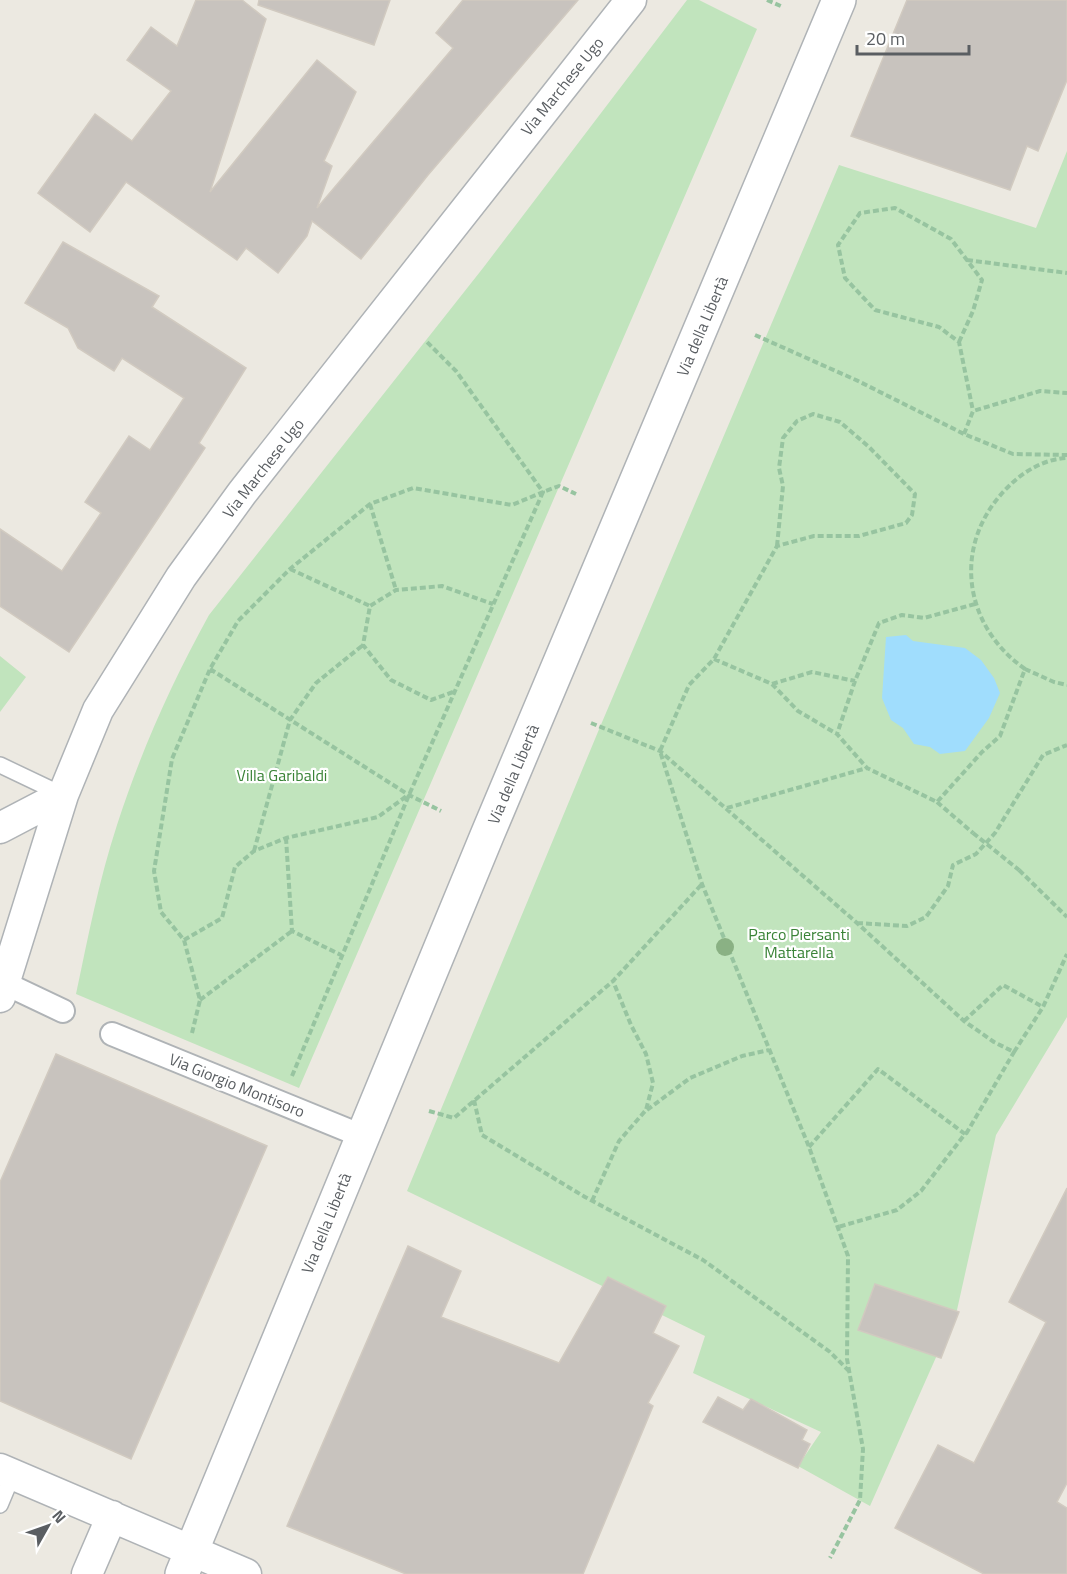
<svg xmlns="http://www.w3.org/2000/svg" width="1067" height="1574" viewBox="0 0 1067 1574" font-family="'Titillium Web',sans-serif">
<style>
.green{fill:#c1e4bd}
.water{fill:#a0ddfd}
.building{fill:#c8c3be;stroke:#d1cac0;stroke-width:1.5}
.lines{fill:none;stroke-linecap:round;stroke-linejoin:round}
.service-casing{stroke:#afb3b6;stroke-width:18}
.pedestrian-casing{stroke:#afb3b6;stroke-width:26}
.minor-casing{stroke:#afb3b6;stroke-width:33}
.tertiary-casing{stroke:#afb3b6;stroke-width:36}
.path{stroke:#97c4a0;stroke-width:4;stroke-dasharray:6 3;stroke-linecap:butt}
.service{stroke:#fff;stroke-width:15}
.pedestrian{stroke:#fff;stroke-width:22}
.minor{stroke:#fff;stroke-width:30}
.tertiary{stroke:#fff;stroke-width:33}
.path-bridge{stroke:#97c4a0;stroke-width:4;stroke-dasharray:6 3;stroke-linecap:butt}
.tree{fill:#8ab184}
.labels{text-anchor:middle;stroke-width:4.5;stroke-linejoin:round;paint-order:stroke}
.street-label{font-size:16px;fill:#5a5e62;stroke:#fff}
.park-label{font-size:16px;fill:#3a8337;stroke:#fff}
</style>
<rect width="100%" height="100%" fill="#ece9e1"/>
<path class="green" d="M 687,0 L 699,0 L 757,29 L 299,1088 L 76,994 C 88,937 99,880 117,825 C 141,751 172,682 209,615 L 483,268 Z
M 1067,151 L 1067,1017 L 996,1135 L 957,1310 L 870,1506 L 798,1466 L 821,1432 L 693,1373 L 705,1336 L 407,1191 L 600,727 L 839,165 L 1036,228 Z
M 0,656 L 26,677 L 0,712 Z"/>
<path class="water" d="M 906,635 L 913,641 L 965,648 L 981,660 L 994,678 L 1000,693 L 989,718 L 965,751 L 940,754 L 930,747 L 914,744 L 903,728 L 891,720 L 882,698 L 886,637 Z"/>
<path class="building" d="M 196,0 L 242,0 L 266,19 L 210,192 L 317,60 L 356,92 L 324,161 L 332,166 L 317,208 L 453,48 L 436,33 L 463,0 L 578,0 L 428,175 L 361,259 L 312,221 L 307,236 L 278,273 L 246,248 L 237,260 L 126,182 L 90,232 L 38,193 L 95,114 L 132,141 L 171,91 L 127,60 L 151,27 L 177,46 Z
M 259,0 L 390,0 L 374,45 L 258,5 Z
M 907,0 L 1067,0 L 1067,80 L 1038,151 L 1027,146 L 1010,190 L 851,136 Z
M 63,242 L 159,296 L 152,307 L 246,368 L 199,443 L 205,448 L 69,652 L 0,606 L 0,529 L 62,571 L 101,513 L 85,502 L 129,436 L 150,450 L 184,398 L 122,358 L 114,371 L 78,348 L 68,328 L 25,303 Z
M 56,1054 L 267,1146 L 131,1459 L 0,1401 L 0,1182 Z
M 1067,1188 L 1067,1483 L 1057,1502 L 1067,1508 L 1067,1574 L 984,1574 L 895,1528 L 938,1445 L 974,1463 L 1046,1322 L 1009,1302 Z
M 408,1246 L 461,1271 L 441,1317 L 559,1363 L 608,1277 L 666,1306 L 653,1333 L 679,1346 L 648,1403 L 653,1406 L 583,1574 L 406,1574 L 287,1526 Z
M 875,1284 L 959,1312 L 941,1358 L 858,1330 Z
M 718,1397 L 743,1410 L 751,1399 L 807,1430 L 802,1440 L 810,1444 L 798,1468 L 703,1422 Z"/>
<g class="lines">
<g class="service-casing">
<path id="service" d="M 0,765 L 63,795
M 0,1505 L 13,1474"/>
</g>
<g class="pedestrian-casing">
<path id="pedestrian" d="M 4,983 L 63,1011
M 112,1034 L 362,1136"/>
</g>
<g class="minor-casing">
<path id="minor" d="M 0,828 L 63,795
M 0,997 L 63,795 L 98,710 L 181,577 L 242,493 L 631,0
M 0,1469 L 246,1574
M 87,1574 L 112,1516"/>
</g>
<g class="tertiary-casing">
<path id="tertiary" d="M 182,1574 L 488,833 L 839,0"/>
</g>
<path class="path" d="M 767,0 L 783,7
M 967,260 L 1067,273
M 755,335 L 856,380 L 964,434 L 1013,454 L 1067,455
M 959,342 L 973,311 L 982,280 L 951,239 L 895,208 L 860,213 L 838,245 L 845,278 L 875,310 L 939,327 L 959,342 L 973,411
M 964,434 L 973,411 L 1040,391 L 1067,393
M 370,504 L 396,590
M 777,546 L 783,486 L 779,468 L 783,438 L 797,421 L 813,414 L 840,422 L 869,447 L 915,494 L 912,515 L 906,523 L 859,536 L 814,536 L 777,546 L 714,659 L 689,685 L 660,751 L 702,884 L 809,1147 L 848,1256 L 847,1359 L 863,1449 L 860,1500 L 830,1558
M 290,569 L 370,606
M 975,604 L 924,618 L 902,615 L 879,623 L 855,681 L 837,734 L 867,768 L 937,802 L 982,752 L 1000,736 L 1025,669 L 1054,682 L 1067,685
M 714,659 L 772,684 L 798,711 L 837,734
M 210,669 L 409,795 L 441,811
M 1025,669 C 961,624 952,541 1009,486 C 1024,471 1045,459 1066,458
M 772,684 L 812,672 L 855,681
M 453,692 L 431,700 L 391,680 L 363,645 L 370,606 L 396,590 L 442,586 L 493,604
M 591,723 L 660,751 L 857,923 L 964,1021 L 994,1042 L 1014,1052 L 1043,1007 L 1067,954
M 937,802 L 973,833
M 727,808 L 867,768
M 286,838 L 292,931 L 341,955
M 254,851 L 290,720 L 316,683 L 363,645
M 1019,870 L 1067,917
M 857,923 L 907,926 L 926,917 L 948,886 L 953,865 L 976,854 L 995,833 L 1043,755 L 1067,745
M 184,940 L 222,918 L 235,867 L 254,851 L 286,838 L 378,817 L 408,795
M 200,1000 L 292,931
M 964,1021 L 1003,985 L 1043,1007
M 192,1033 L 200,1000 L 184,940 L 161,912 L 154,871 L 172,759 L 210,669 L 238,621 L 290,569 L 370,504 L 413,488 L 512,505 L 543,492 L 456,371 L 426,341
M 292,1076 L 409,795 L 543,492 L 559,486 L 576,494
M 474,1100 L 482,1135 L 585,1197 L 703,1260 L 830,1352 L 849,1371
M 647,1110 L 690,1078 L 742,1056 L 769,1050
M 429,1111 L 454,1118 L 613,981 L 702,884
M 966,1134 L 1014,1052
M 809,1147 L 878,1069 L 965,1134 L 921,1191 L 897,1210 L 838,1227
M 592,1201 L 619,1141 L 646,1110 L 653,1083 L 646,1054 L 631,1025 L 613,981"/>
<use href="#service" class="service"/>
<use href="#pedestrian" class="pedestrian"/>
<use href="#minor" class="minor"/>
<use href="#tertiary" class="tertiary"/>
<path class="path-bridge" d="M 973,833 L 1019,870"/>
</g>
<circle class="tree" cx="725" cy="947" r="9"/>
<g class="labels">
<g class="street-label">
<text transform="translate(562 86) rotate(-51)" y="6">Via Marchese Ugo</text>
<text transform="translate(702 326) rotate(-67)" y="6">Via della Libertà</text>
<text transform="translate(263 468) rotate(-52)" y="6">Via Marchese Ugo</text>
<text transform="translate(513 774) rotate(-67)" y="6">Via della Libertà</text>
<text transform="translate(237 1085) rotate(22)" y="6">Via Giorgio Montisoro</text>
<text transform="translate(326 1223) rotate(-68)" y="6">Via della Libertà</text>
</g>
<g class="park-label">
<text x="282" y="781">Villa Garibaldi</text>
<text x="799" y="940">Parco Piersanti<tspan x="799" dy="18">Mattarella</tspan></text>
</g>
</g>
<g transform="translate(48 1526) rotate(50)" stroke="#ffffff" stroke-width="4.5" paint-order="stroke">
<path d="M0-4.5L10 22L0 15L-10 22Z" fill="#5a5e62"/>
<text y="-9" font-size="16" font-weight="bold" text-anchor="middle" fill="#5a5e62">N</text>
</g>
<path d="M857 45v9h112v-9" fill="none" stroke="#5a5e62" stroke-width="3"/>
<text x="866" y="45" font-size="18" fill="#5a5e62" stroke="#ffffff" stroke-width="4.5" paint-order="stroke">20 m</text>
</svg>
